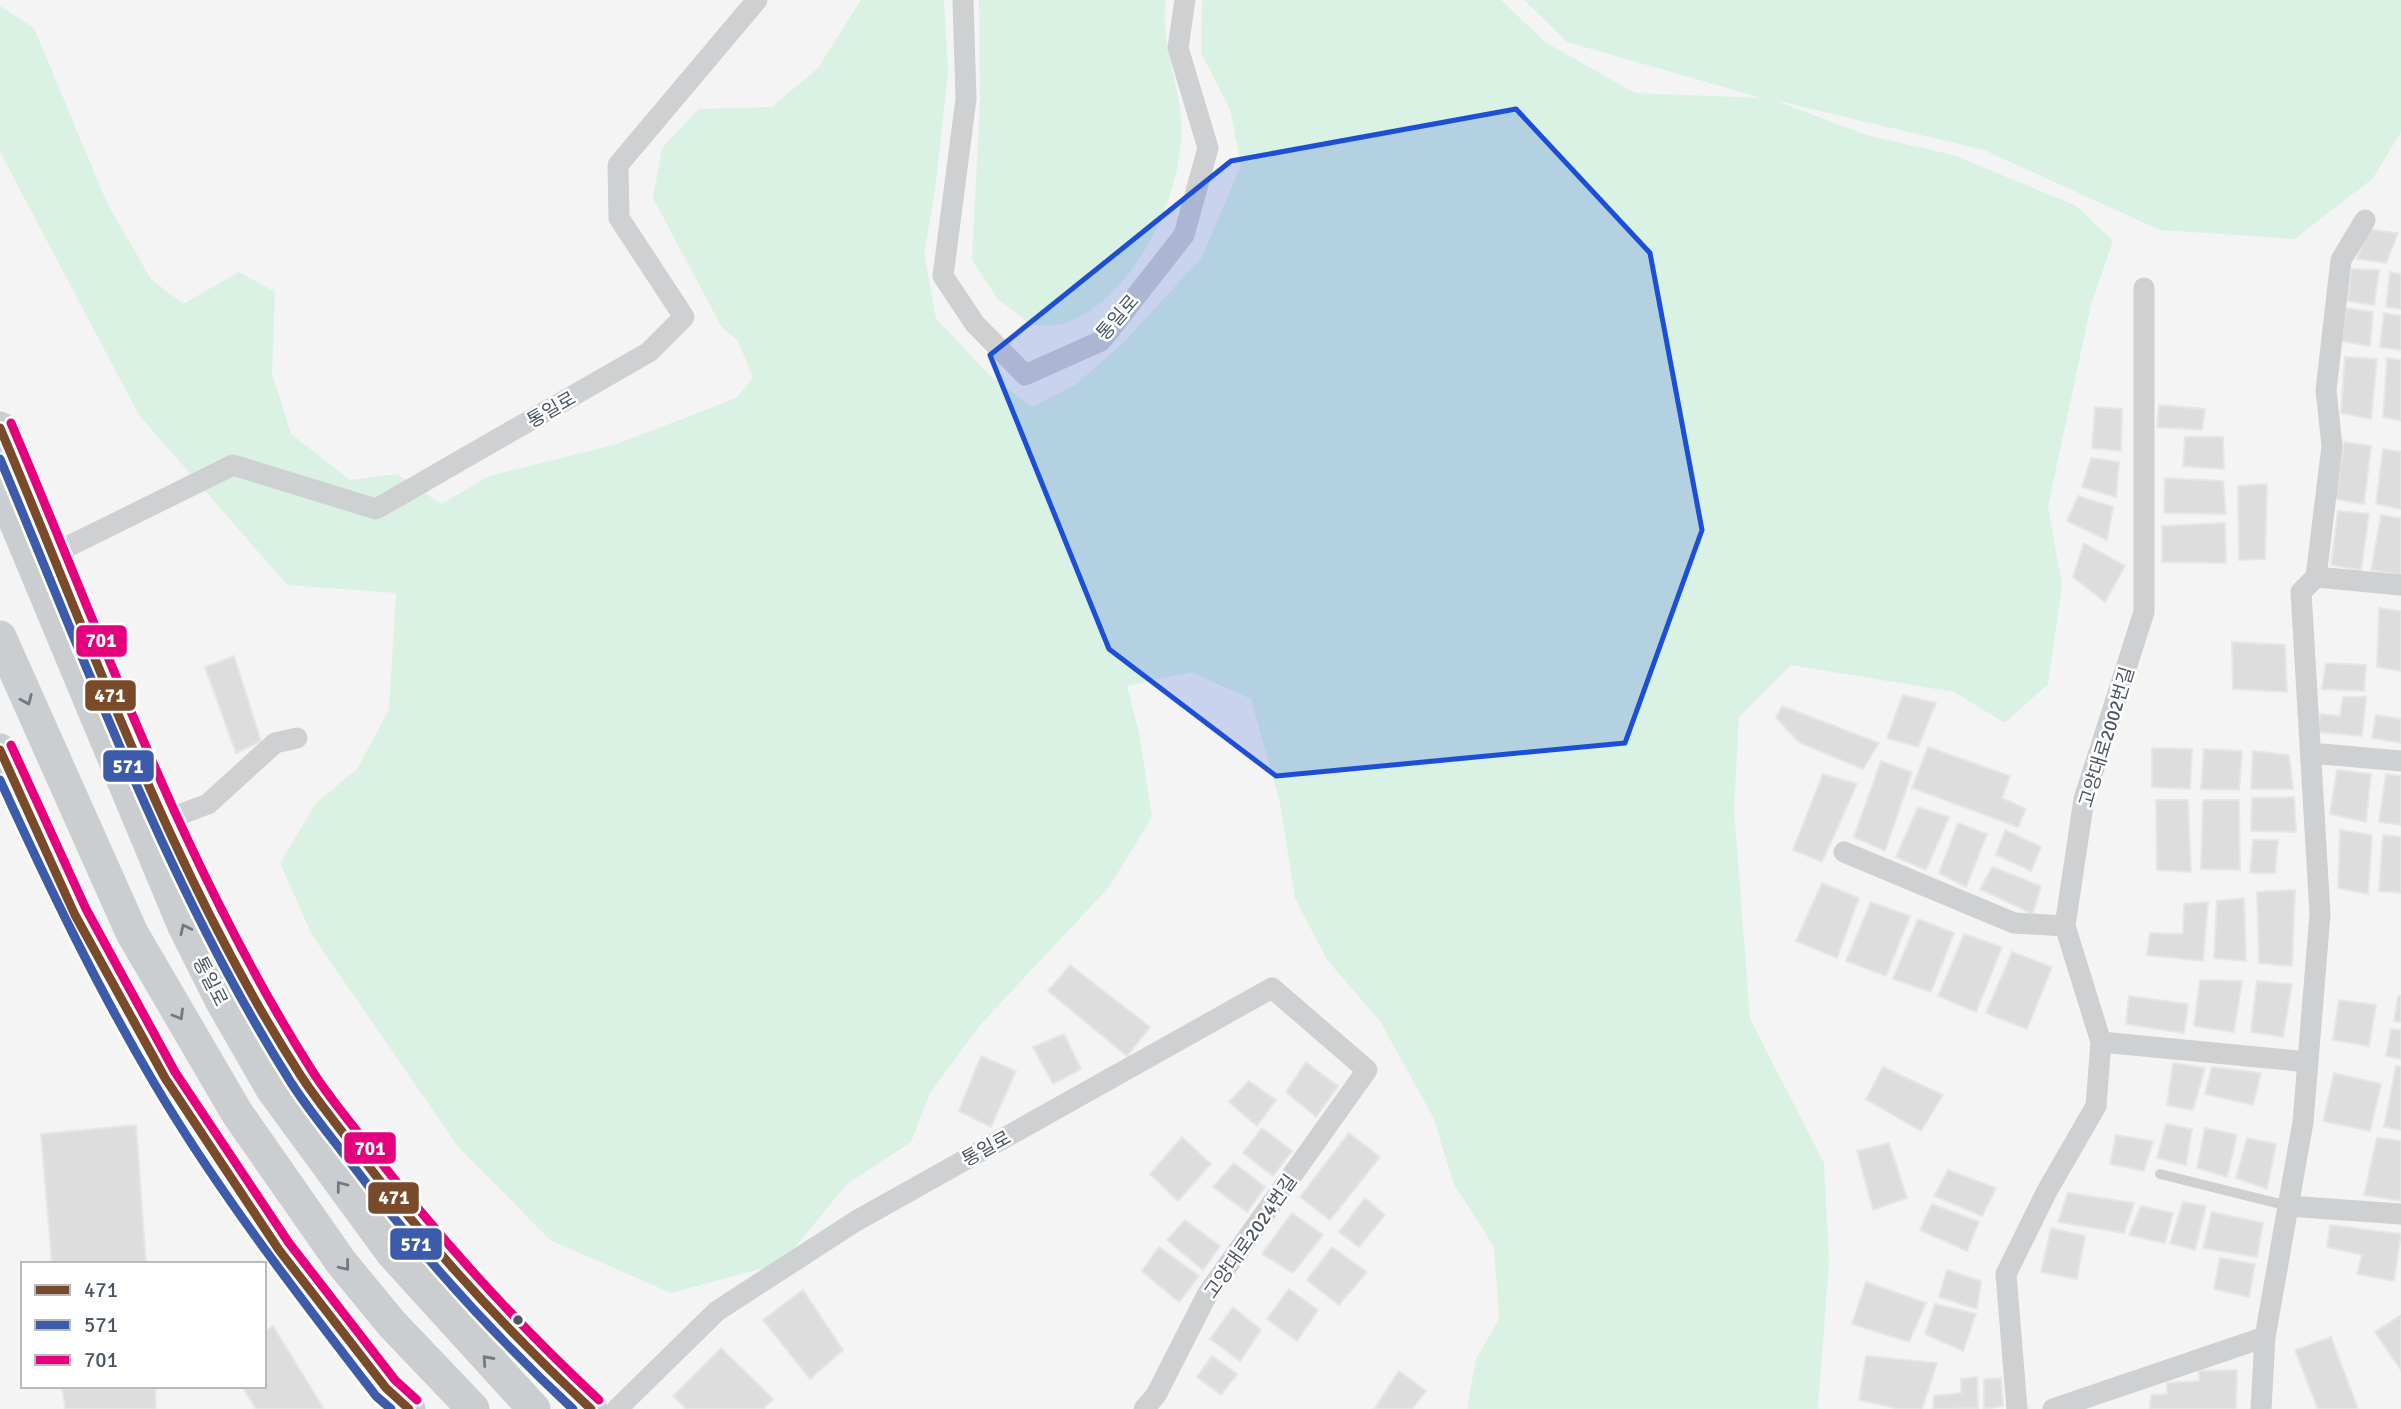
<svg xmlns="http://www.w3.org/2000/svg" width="2401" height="1409" viewBox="0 0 2401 1409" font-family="Signika,'Noto Sans KR',sans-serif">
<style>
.green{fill:#d9f2e3}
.building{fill:#ddddde;stroke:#e5e6e7;stroke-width:2}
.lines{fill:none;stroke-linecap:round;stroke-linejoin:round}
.service{stroke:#ced0d2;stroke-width:10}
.minor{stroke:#ced0d2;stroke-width:21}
.primary{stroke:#caced1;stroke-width:33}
.bus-1-casing{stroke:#fff;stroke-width:14}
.bus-2-casing{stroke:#fff;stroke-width:14}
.bus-3-casing{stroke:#fff;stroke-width:14}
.bus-1{stroke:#7a4b2a;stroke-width:9}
.bus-2{stroke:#3d5bab;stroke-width:9}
.bus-3{stroke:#e5007d;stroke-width:9}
.oneway{stroke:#707a83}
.marked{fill:#1d4ed8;fill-opacity:0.2;stroke:#1d4ed8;stroke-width:5;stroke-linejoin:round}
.bus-dot{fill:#4a5661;stroke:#fff;stroke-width:2.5}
.labels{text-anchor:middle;stroke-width:5;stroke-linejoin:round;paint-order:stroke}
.street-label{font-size:19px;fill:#4a5661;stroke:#fff}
.line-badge{stroke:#fff;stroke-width:2.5}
.badge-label{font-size:19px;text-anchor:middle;font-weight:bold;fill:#fff}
</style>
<rect width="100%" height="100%" fill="#f4f4f4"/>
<path class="green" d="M 861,0 L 944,0 L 948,73 L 935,190 L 924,254 L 936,318 L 990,376 L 1032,407 L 1075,385 L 1123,343 L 1202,257 L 1241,165 L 1230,109 L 1201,53 L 1202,0 L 1501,0 L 1545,42 L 1635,93 L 1762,98 L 1567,42 L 1524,0 L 2401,0 L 2401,132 L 2373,178 L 2295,239 L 2160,230 L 1984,150 L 1774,100 L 1866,135 L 1953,155 L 2075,205 L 2113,241 L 2091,305 L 2048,506 L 2062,585 L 2048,684 L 2005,723 L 1954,692 L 1791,665 L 1739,717 L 1734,809 L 1750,1019 L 1824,1163 L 1829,1262 L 1818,1409 L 1467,1409 L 1476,1359 L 1499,1319 L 1494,1247 L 1454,1184 L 1433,1117 L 1380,1021 L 1327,960 L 1295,898 L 1280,803 L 1251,699 L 1191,672 L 1127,686 L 1139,733 L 1152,817 L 1109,887 L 981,1024 L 930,1093 L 911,1142 L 847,1184 L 782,1263 L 671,1293 L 550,1240 L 459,1148 L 312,935 L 280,863 L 316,803 L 357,769 L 389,710 L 396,593 L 287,585 L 139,415 L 0,152 L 0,6 L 34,28 L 107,203 L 151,279 L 183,304 L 239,272 L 275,292 L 272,373 L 291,434 L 350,480 L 397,474 L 441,504 L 489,476 L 617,444 L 736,398 L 753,378 L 738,341 L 721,326 L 653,198 L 662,148 L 699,109 L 772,107 L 818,68 Z
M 979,0 L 1166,0 C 1160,40 1177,77 1181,117 C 1187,189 1135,300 1063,324 C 1054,327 1040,325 1031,325 L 997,298 L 972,260 L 980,100 Z"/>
<path class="building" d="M 2367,229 L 2398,233 L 2386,263 L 2357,259 Z
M 2351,269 L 2379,270 L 2374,305 L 2348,301 Z
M 2390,272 L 2401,274 L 2401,309 L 2386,307 Z
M 2346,308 L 2373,312 L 2370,346 L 2341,341 Z
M 2384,313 L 2401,316 L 2401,350 L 2380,347 Z
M 2345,357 L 2377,359 L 2371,419 L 2341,413 Z
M 2387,358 L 2401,360 L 2401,421 L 2383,417 Z
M 2159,405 L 2205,409 L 2202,430 L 2157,427 Z
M 2095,407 L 2122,409 L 2121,451 L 2092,448 Z
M 2185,437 L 2223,437 L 2224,469 L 2183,466 Z
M 2344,442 L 2371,446 L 2364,504 L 2335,499 Z
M 2383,449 L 2401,452 L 2401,509 L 2376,504 Z
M 2091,458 L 2119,462 L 2116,497 L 2082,487 Z
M 2165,478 L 2223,481 L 2226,514 L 2164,513 Z
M 2267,484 L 2265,559 L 2239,560 L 2238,486 Z
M 2078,496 L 2113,507 L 2107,540 L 2067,521 Z
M 2338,511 L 2369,514 L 2361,570 L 2331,565 Z
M 2381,515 L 2401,518 L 2401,575 L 2371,570 Z
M 2225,523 L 2226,563 L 2162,562 L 2162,526 Z
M 2084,543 L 2125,566 L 2105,602 L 2073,577 Z
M 2379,608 L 2401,611 L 2401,671 L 2377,667 Z
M 2232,642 L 2285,645 L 2287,692 L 2233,689 Z
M 234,656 L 261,741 L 236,753 L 205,667 Z
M 2326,663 L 2366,665 L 2364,691 L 2322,689 Z
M 1903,695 L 1936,703 L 1918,747 L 1887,738 Z
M 2343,697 L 2366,697 L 2362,736 L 2318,732 L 2320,714 L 2340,716 Z
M 1782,706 L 1879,743 L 1863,769 L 1800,743 L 1776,718 Z
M 2376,715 L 2401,719 L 2401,743 L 2372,738 Z
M 1928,747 L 2010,776 L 2002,798 L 2026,809 L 2018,827 L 1912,788 Z
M 2152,748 L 2192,749 L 2190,789 L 2152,787 Z
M 2204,749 L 2242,751 L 2239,790 L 2201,789 Z
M 2253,751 L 2289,755 L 2293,789 L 2251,789 Z
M 1881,761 L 1912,772 L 1885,851 L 1854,837 Z
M 2337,770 L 2371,774 L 2366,822 L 2330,814 Z
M 1823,774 L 1857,784 L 1822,862 L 1793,850 Z
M 2386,774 L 2401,776 L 2401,825 L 2379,822 Z
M 2294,797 L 2296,832 L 2251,831 L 2252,798 Z
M 2156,800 L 2188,800 L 2191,872 L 2157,870 Z
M 2203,800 L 2239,800 L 2240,870 L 2201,869 Z
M 1918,807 L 1949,817 L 1926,870 L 1896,857 Z
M 1958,823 L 1987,834 L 1966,887 L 1939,873 Z
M 2005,830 L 2041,847 L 2031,871 L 1996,855 Z
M 2340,830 L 2372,835 L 2368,894 L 2338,888 Z
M 2383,835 L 2401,837 L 2401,893 L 2379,891 Z
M 2253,840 L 2278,840 L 2275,873 L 2250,873 Z
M 1992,867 L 2041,886 L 2033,914 L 1980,889 Z
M 1822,883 L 1859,898 L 1837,958 L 1796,941 Z
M 2295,890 L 2292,966 L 2259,963 L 2257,892 Z
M 2244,898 L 2246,961 L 2214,958 L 2217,901 Z
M 1871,902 L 1910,916 L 1886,976 L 1846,961 Z
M 2208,902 L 2203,961 L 2147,955 L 2150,933 L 2183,934 L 2184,904 Z
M 1918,919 L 1954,933 L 1931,992 L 1893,979 Z
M 1964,934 L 2002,947 L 1976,1012 L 1938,996 Z
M 2012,952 L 2052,967 L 2027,1029 L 1986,1013 Z
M 1070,965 L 1150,1027 L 1127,1056 L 1048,991 Z
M 2200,980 L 2242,981 L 2234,1032 L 2194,1026 Z
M 2257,981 L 2292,984 L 2283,1037 L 2251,1032 Z
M 2129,996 L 2188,1004 L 2184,1033 L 2126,1024 Z
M 2398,996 L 2401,996 L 2401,1022 L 2394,1021 Z
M 2339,1000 L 2376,1005 L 2369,1046 L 2333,1040 Z
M 2391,1029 L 2401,1030 L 2401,1059 L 2386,1056 Z
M 1064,1034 L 1081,1069 L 1053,1084 L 1033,1047 Z
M 981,1056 L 1016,1071 L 991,1127 L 959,1111 Z
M 1306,1062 L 1338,1086 L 1316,1117 L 1286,1092 Z
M 2173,1063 L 2205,1068 L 2193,1110 L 2167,1105 Z
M 2396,1066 L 2401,1067 L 2401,1130 L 2384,1127 Z
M 1883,1067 L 1943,1095 L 1921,1131 L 1866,1099 Z
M 2212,1067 L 2261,1073 L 2253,1105 L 2205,1094 Z
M 2334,1073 L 2381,1084 L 2370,1131 L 2323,1121 Z
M 1249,1081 L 1276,1100 L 1257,1126 L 1229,1102 Z
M 2166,1124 L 2192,1129 L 2186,1165 L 2157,1158 Z
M 136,1125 L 146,1264 L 52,1264 L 41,1134 Z
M 1262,1128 L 1292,1151 L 1273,1176 L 1243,1153 Z
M 2205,1128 L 2237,1135 L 2227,1177 L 2197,1168 Z
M 1349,1133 L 1380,1157 L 1330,1220 L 1300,1197 Z
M 2116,1135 L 2153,1141 L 2144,1171 L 2110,1164 Z
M 1182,1137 L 1211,1164 L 1178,1201 L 1150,1174 Z
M 2247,1138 L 2276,1144 L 2267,1189 L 2236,1178 Z
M 2377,1138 L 2401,1141 L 2401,1201 L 2364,1195 Z
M 1889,1143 L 1907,1198 L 1873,1210 L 1857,1151 Z
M 1234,1163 L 1265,1187 L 1247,1212 L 1213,1187 Z
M 1948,1170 L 1996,1188 L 1982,1216 L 1934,1196 Z
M 2068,1193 L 2134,1203 L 2124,1233 L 2058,1222 Z
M 1365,1198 L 1385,1215 L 1359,1247 L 1339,1232 Z
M 2183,1202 L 2206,1206 L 2195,1250 L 2170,1243 Z
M 1932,1204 L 1979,1222 L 1967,1251 L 1920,1230 Z
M 2141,1206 L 2173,1213 L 2165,1243 L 2129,1235 Z
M 2212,1212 L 2263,1223 L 2257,1257 L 2203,1248 Z
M 1292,1213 L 1323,1235 L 1293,1273 L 1262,1254 Z
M 1185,1220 L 1220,1246 L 1203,1270 L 1167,1240 Z
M 2330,1225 L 2401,1234 L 2394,1281 L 2357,1274 L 2362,1255 L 2327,1247 Z
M 2051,1228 L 2085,1236 L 2077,1279 L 2041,1272 Z
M 1159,1247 L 1199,1276 L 1179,1302 L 1142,1271 Z
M 1332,1247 L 1367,1272 L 1339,1305 L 1307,1280 Z
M 2220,1258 L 2255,1264 L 2249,1297 L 2214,1289 Z
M 1947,1270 L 1981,1281 L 1977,1309 L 1939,1297 Z
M 1866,1282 L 1926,1303 L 1909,1342 L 1852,1324 Z
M 1289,1289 L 1318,1310 L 1297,1341 L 1267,1319 Z
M 803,1290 L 843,1350 L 810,1379 L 763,1320 Z
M 1935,1304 L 1976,1314 L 1963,1351 L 1925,1334 Z
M 1233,1307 L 1261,1330 L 1240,1361 L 1210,1339 Z
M 2401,1315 L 2401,1370 L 2375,1332 Z
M 273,1326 L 324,1409 L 256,1409 L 242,1386 L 264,1386 L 264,1332 Z
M 2331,1337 L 2358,1409 L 2318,1409 L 2295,1350 Z
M 721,1348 L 773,1399 L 763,1409 L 686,1409 L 673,1396 Z
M 1212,1356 L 1237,1374 L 1221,1395 L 1197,1377 Z
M 1866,1356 L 1937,1363 L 1922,1409 L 1899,1409 L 1859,1400 Z
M 2237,1370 L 2236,1409 L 2150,1409 L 2151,1395 L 2167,1394 L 2167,1383 L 2199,1381 L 2199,1371 Z
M 1399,1371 L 1426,1391 L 1412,1409 L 1374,1409 Z
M 1977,1377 L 1978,1408 L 1933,1409 L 1934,1396 L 1961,1393 L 1961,1379 Z
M 2001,1378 L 2003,1406 L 1984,1409 L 1984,1379 Z
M 62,1386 L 155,1386 L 156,1409 L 65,1409 Z"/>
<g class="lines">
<path class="service" d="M 2160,1174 L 2288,1206"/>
<path class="minor" d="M 963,0 L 966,99 L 943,276 L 975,324 L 1025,375 L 1101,341 L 1184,235 L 1208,148 L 1178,48 L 1185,0
M 55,553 L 233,465 L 376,509 L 649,352 L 684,317 L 619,218 L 618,165 L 757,0
M 2316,577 L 2401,585
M 2311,753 L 2401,761
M 165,820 L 208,804 L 275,743 L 297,738
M 1844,852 L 2014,923 L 2065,926
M 2101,1042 L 2308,1062
M 2288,1206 L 2401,1214
M 617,1409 L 717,1311 L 856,1221 L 1272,988 L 1367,1070 L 1208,1293 L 1156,1395 L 1144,1409
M 2017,1409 L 2006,1274 L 2047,1191 L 2096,1106 L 2101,1042 L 2065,926 L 2084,799 L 2144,612 L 2144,288
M 2053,1409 L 2265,1337
M 2261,1409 L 2265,1337 L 2303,1122 L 2320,914 L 2301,592 L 2316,577 L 2332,446 L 2326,390 L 2341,260 L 2365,220"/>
<path class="primary" d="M 0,428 C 95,646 173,875 301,1076 C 317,1100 336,1123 353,1146 C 424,1242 503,1329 591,1409
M 0,485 L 183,924 L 222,1002 L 272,1089 L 392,1253 L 534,1409
M 0,637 L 132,933 L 237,1113 L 341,1262 L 392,1324 L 473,1409
M 0,750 L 75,915 L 165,1078 L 279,1250 L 386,1388 L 409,1409"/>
<g class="bus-1-casing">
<path id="bus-1" d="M 0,428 C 93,646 172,876 301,1076 C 318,1102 338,1126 357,1151 C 427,1244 505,1329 591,1409
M 0,750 L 75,915 L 165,1078 L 279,1250 L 386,1388 L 409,1409"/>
</g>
<g class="bus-2-casing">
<path id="bus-2" d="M 0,459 C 89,670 168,887 290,1081 C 307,1108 328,1133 347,1158 C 415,1248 490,1332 573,1409
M 0,780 C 47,883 96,985 154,1083 C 219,1193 298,1295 376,1396 L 391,1409"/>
</g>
<g class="bus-3-casing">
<path id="bus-3" d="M 11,423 C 104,641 184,868 311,1069 C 327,1095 348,1119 366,1143 C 437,1236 514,1321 599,1400
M 11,745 L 86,909 L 175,1072 L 289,1243 L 395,1380 L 417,1400"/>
</g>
<use href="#bus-1" class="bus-1"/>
<use href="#bus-2" class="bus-2"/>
<use href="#bus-3" class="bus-3"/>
</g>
<defs><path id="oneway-chevron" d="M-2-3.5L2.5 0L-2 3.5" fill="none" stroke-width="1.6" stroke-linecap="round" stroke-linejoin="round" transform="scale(1.75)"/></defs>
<g class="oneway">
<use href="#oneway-chevron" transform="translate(27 700) rotate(67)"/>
<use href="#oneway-chevron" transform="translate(185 929) rotate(-115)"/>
<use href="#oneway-chevron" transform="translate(179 1015) rotate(60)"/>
<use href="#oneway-chevron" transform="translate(341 1186) rotate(-127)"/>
<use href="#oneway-chevron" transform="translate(345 1266) rotate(51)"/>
<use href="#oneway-chevron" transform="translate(487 1360) rotate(-132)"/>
</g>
<path class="marked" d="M 1516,109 L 1650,253 L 1702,530 L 1625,743 L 1276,776 L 1109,649 L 990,355 L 1231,161 Z"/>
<circle class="bus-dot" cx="518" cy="1320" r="6"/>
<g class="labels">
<g class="street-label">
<text transform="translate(1117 317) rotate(-49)" y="7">통일로</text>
<text transform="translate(551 409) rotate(-30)" y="7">통일로</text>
<text transform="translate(2106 737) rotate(-73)" y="7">고양대로2002번길</text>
<text transform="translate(211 981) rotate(63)" y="7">통일로</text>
<text transform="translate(986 1148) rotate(-29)" y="7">통일로</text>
<text transform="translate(1250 1236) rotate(-55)" y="7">고양대로2024번길</text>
</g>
</g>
<g class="line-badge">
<rect x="75" y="624" width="53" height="34" rx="7" fill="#e5007d"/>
<rect x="84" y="679" width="53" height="33" rx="7" fill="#7a4b2a"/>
<rect x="102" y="749" width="53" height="34" rx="7" fill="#3d5bab"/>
<rect x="343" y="1131" width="54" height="34" rx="7" fill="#e5007d"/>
<rect x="367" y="1181" width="53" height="34" rx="7" fill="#7a4b2a"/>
<rect x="389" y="1227" width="54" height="34" rx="7" fill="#3d5bab"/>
</g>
<g class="badge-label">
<text x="101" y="647">701</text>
<text x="110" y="702">471</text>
<text x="128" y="773">571</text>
<text x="370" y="1155">701</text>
<text x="394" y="1204">471</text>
<text x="416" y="1251">571</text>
</g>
<rect x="21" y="1262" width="245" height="126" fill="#ffffff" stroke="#b7bbc0" stroke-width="2"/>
<rect x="35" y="1285" width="35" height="10" fill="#7a4b2a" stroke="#b7bbc0" stroke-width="2"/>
<text x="84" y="1297" font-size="21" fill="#4a5661">471</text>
<rect x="35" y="1320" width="35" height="10" fill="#3d5bab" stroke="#b7bbc0" stroke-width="2"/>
<text x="84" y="1332" font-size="21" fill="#4a5661">571</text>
<rect x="35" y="1355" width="35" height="10" fill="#e5007d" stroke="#b7bbc0" stroke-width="2"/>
<text x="84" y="1367" font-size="21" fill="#4a5661">701</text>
</svg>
